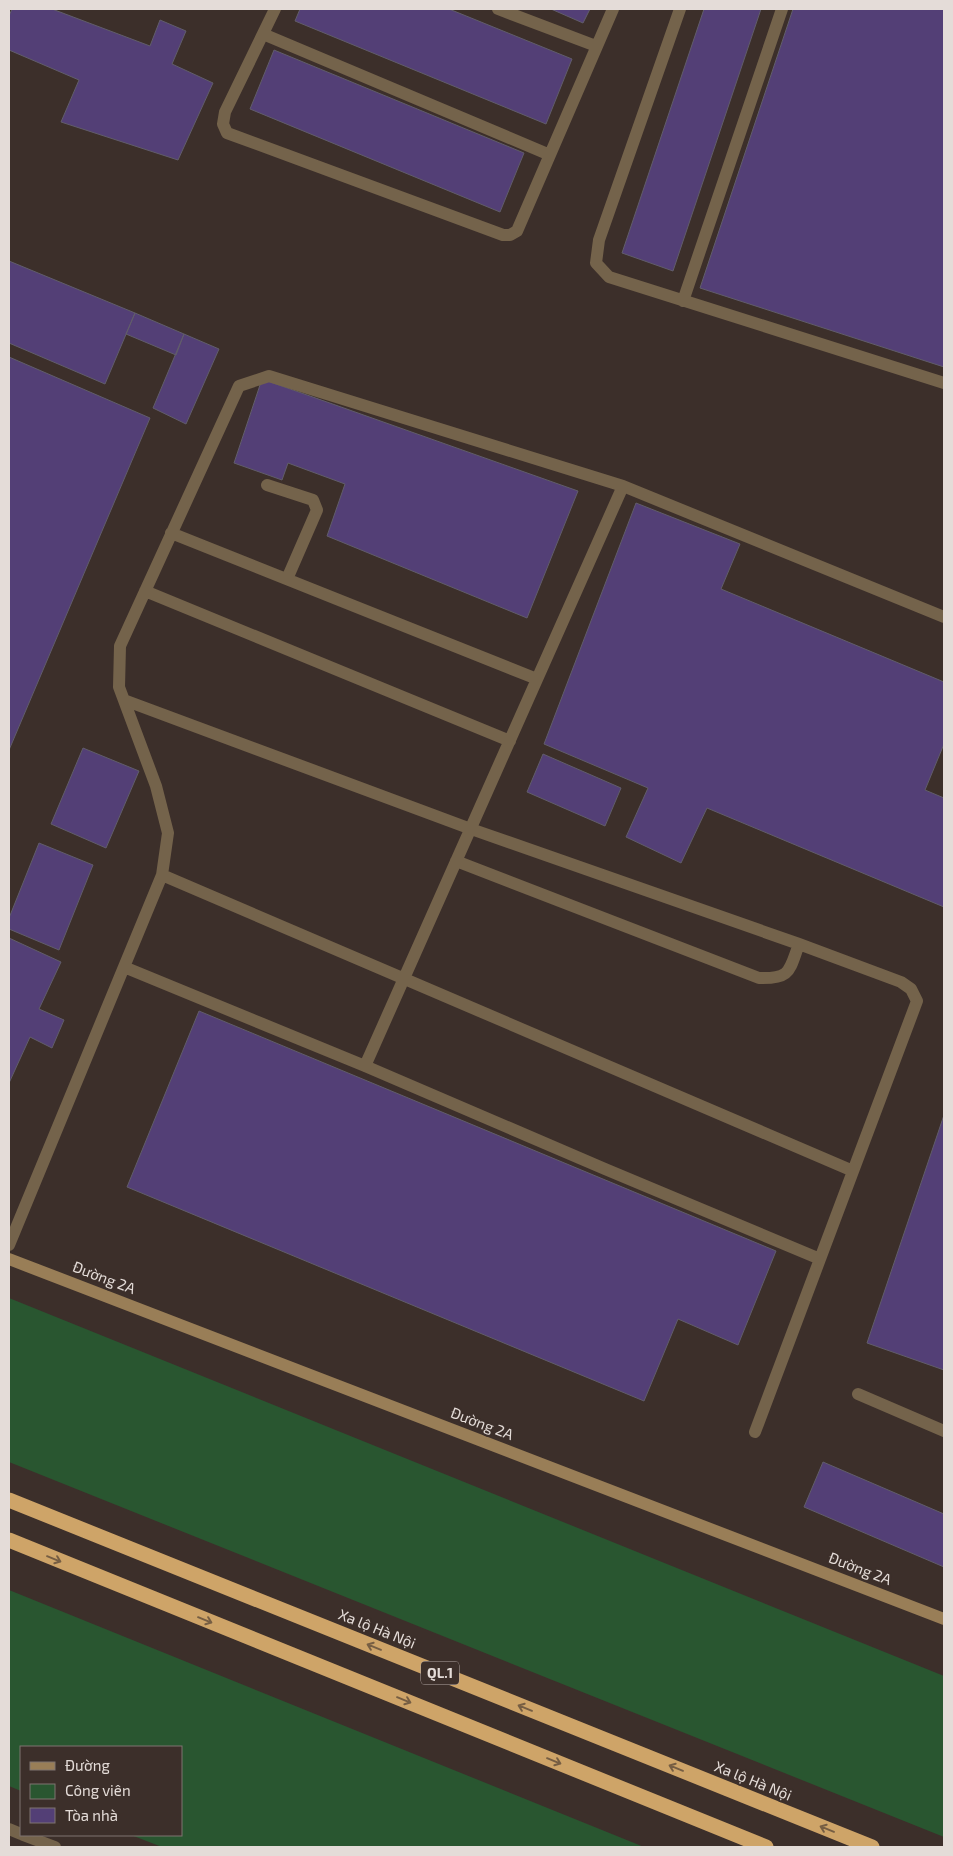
<svg xmlns="http://www.w3.org/2000/svg" width="953" height="1856" viewBox="0 0 953 1856" font-family="'Exo 2',sans-serif">
<style>
.green{fill:#295630}
.building{fill:#533f76;stroke:#615d6a}
.lines{fill:none;stroke-linecap:round;stroke-linejoin:round}
.lane{stroke:#74634b;stroke-width:12}
.street{stroke:#74634b;stroke-width:12}
.secondary{stroke:#997e57;stroke-width:12}
.highway{stroke:#cea468;stroke-width:15}
.oneway{stroke:#765e43}
.labels{text-anchor:middle;stroke-width:4;stroke-linejoin:round;paint-order:stroke}
.shield{fill:#3c2f2a;stroke:#b2a8a4;stroke-width:1}
.shield-label{font-size:14px;font-weight:bold;fill:#e4dcd8}
.street-label{font-size:15px;fill:#e4dcd8;stroke:#3c2f2a}
</style>
<rect width="100%" height="100%" fill="#3c2f2a"/>
<path class="green" d="M 9,1298 L 944,1676 L 944,1837 L 9,1462 Z
M 9,1590 L 644,1847 L 162,1847 L 131,1835 L 181,1835 L 181,1747 L 21,1747 L 21,1791 L 9,1786 Z"/>
<path class="building" d="M 12,9 L 52,9 L 150,46 L 160,20 L 186,31 L 172,64 L 213,83 L 178,160 L 61,122 L 79,80 L 9,50 L 9,16 Z
M 300,9 L 449,9 L 572,59 L 546,124 L 295,21 Z
M 551,9 L 590,9 L 583,23 Z
M 704,9 L 761,9 L 673,271 L 622,253 Z
M 793,9 L 944,9 L 944,367 L 700,288 Z
M 274,50 L 524,153 L 500,212 L 250,109 Z
M 9,261 L 135,313 L 105,384 L 9,343 Z
M 135,313 L 184,334 L 176,355 L 126,334 Z
M 184,334 L 219,349 L 186,424 L 153,408 Z
M 9,357 L 150,418 L 9,750 Z
M 262,379 L 578,491 L 527,618 L 327,536 L 345,484 L 288,463 L 282,480 L 234,463 Z
M 636,503 L 740,544 L 721,589 L 944,682 L 944,744 L 925,790 L 944,798 L 944,907 L 707,808 L 681,863 L 626,837 L 648,788 L 544,744 Z
M 83,748 L 139,771 L 106,848 L 51,824 Z
M 543,754 L 621,788 L 605,826 L 527,792 Z
M 39,843 L 93,865 L 59,950 L 9,929 L 9,918 Z
M 9,938 L 61,962 L 39,1009 L 64,1020 L 52,1048 L 30,1037 L 9,1083 Z
M 199,1011 L 776,1251 L 738,1345 L 678,1319 L 644,1401 L 127,1187 Z
M 944,1115 L 944,1370 L 867,1343 Z
M 823,1462 L 944,1514 L 944,1567 L 804,1507 Z"/>
<g class="lines">
<path class="lane" d="M 275,9 L 225,112 L 223,124 L 227,133 L 503,235 L 510,235 L 517,231 L 613,9
M 498,9 L 596,46
M 680,9 L 599,240 L 596,263 L 609,277 L 944,383
M 263,34 L 550,155
M 683,301 L 782,9
M 267,485 L 313,500 L 317,510 L 287,579
M 171,533 L 537,679
M 145,591 L 510,741
M 124,700 L 471,829 L 799,944 L 901,982 L 911,989 L 917,1001 L 755,1432
M 456,861 L 759,978 C 791,979 789,971 799,944
M 162,875 L 853,1171
M 124,967 L 365,1066 L 605,1169 L 820,1259
M 365,1066 L 623,486
M 9,1245 L 162,875 L 168,833 L 156,786 L 119,687 L 120,646 L 239,386 L 269,376 L 623,486 L 944,617
M 858,1394 L 944,1431"/>
<path class="street" d="M 9,1829 L 21,1834
M 23,1835 L 55,1847"/>
<path class="secondary" d="M 9,1259 L 944,1619"/>
<path class="highway" d="M 9,1500 L 872,1847
M 9,1540 L 766,1847"/>
</g>
<defs><path id="oneway-shaft" d="M-6 0H5M1.5-3L5.5 0L1.5 3" fill="none" stroke-width="1.6" stroke-linecap="round" stroke-linejoin="round" transform="scale(1.25)"/></defs>
<g class="oneway">
<use href="#oneway-shaft" transform="translate(54 1559) rotate(22)"/>
<use href="#oneway-shaft" transform="translate(205 1620) rotate(22)"/>
<use href="#oneway-shaft" transform="translate(374 1647) rotate(-158)"/>
<use href="#oneway-shaft" transform="translate(404 1700) rotate(22)"/>
<use href="#oneway-shaft" transform="translate(525 1708) rotate(-158)"/>
<use href="#oneway-shaft" transform="translate(554 1761) rotate(22)"/>
<use href="#oneway-shaft" transform="translate(676 1768) rotate(-158)"/>
<use href="#oneway-shaft" transform="translate(827 1829) rotate(-158)"/>
</g>
<g class="labels">
<rect class="shield" x="421" y="1661.5" width="38" height="23" rx="4"/>
<g class="shield-label">
<text x="440" y="1678">QL.1</text>
</g>
<g class="street-label">
<text transform="translate(104 1278) rotate(21)" y="5">Đường 2A</text>
<text transform="translate(482 1424) rotate(21)" y="5">Đường 2A</text>
<text transform="translate(860 1569) rotate(21)" y="5">Đường 2A</text>
<text transform="translate(377 1629) rotate(22)" y="5">Xa lộ Hà Nội</text>
<text transform="translate(753 1781) rotate(22)" y="5">Xa lộ Hà Nội</text>
</g>
</g>
<rect width="953" height="1856" fill="none" stroke="#e4dcd8" stroke-width="20"/>
<rect x="20" y="1746" width="162" height="90" fill="#3c2f2a" stroke="#7f7470"/>
<rect x="30" y="1762" width="25" height="8" fill="#997e57" stroke="#7f7470"/>
<text x="65" y="1771" font-size="15" fill="#e4dcd8">Đường</text>
<rect x="30" y="1784" width="25" height="15" fill="#295630" stroke="#7f7470"/>
<text x="65" y="1796" font-size="15" fill="#e4dcd8">Công viên</text>
<rect x="30" y="1808" width="25" height="15" fill="#533f76" stroke="#7f7470"/>
<text x="65" y="1821" font-size="15" fill="#e4dcd8">Tòa nhà</text>
</svg>
